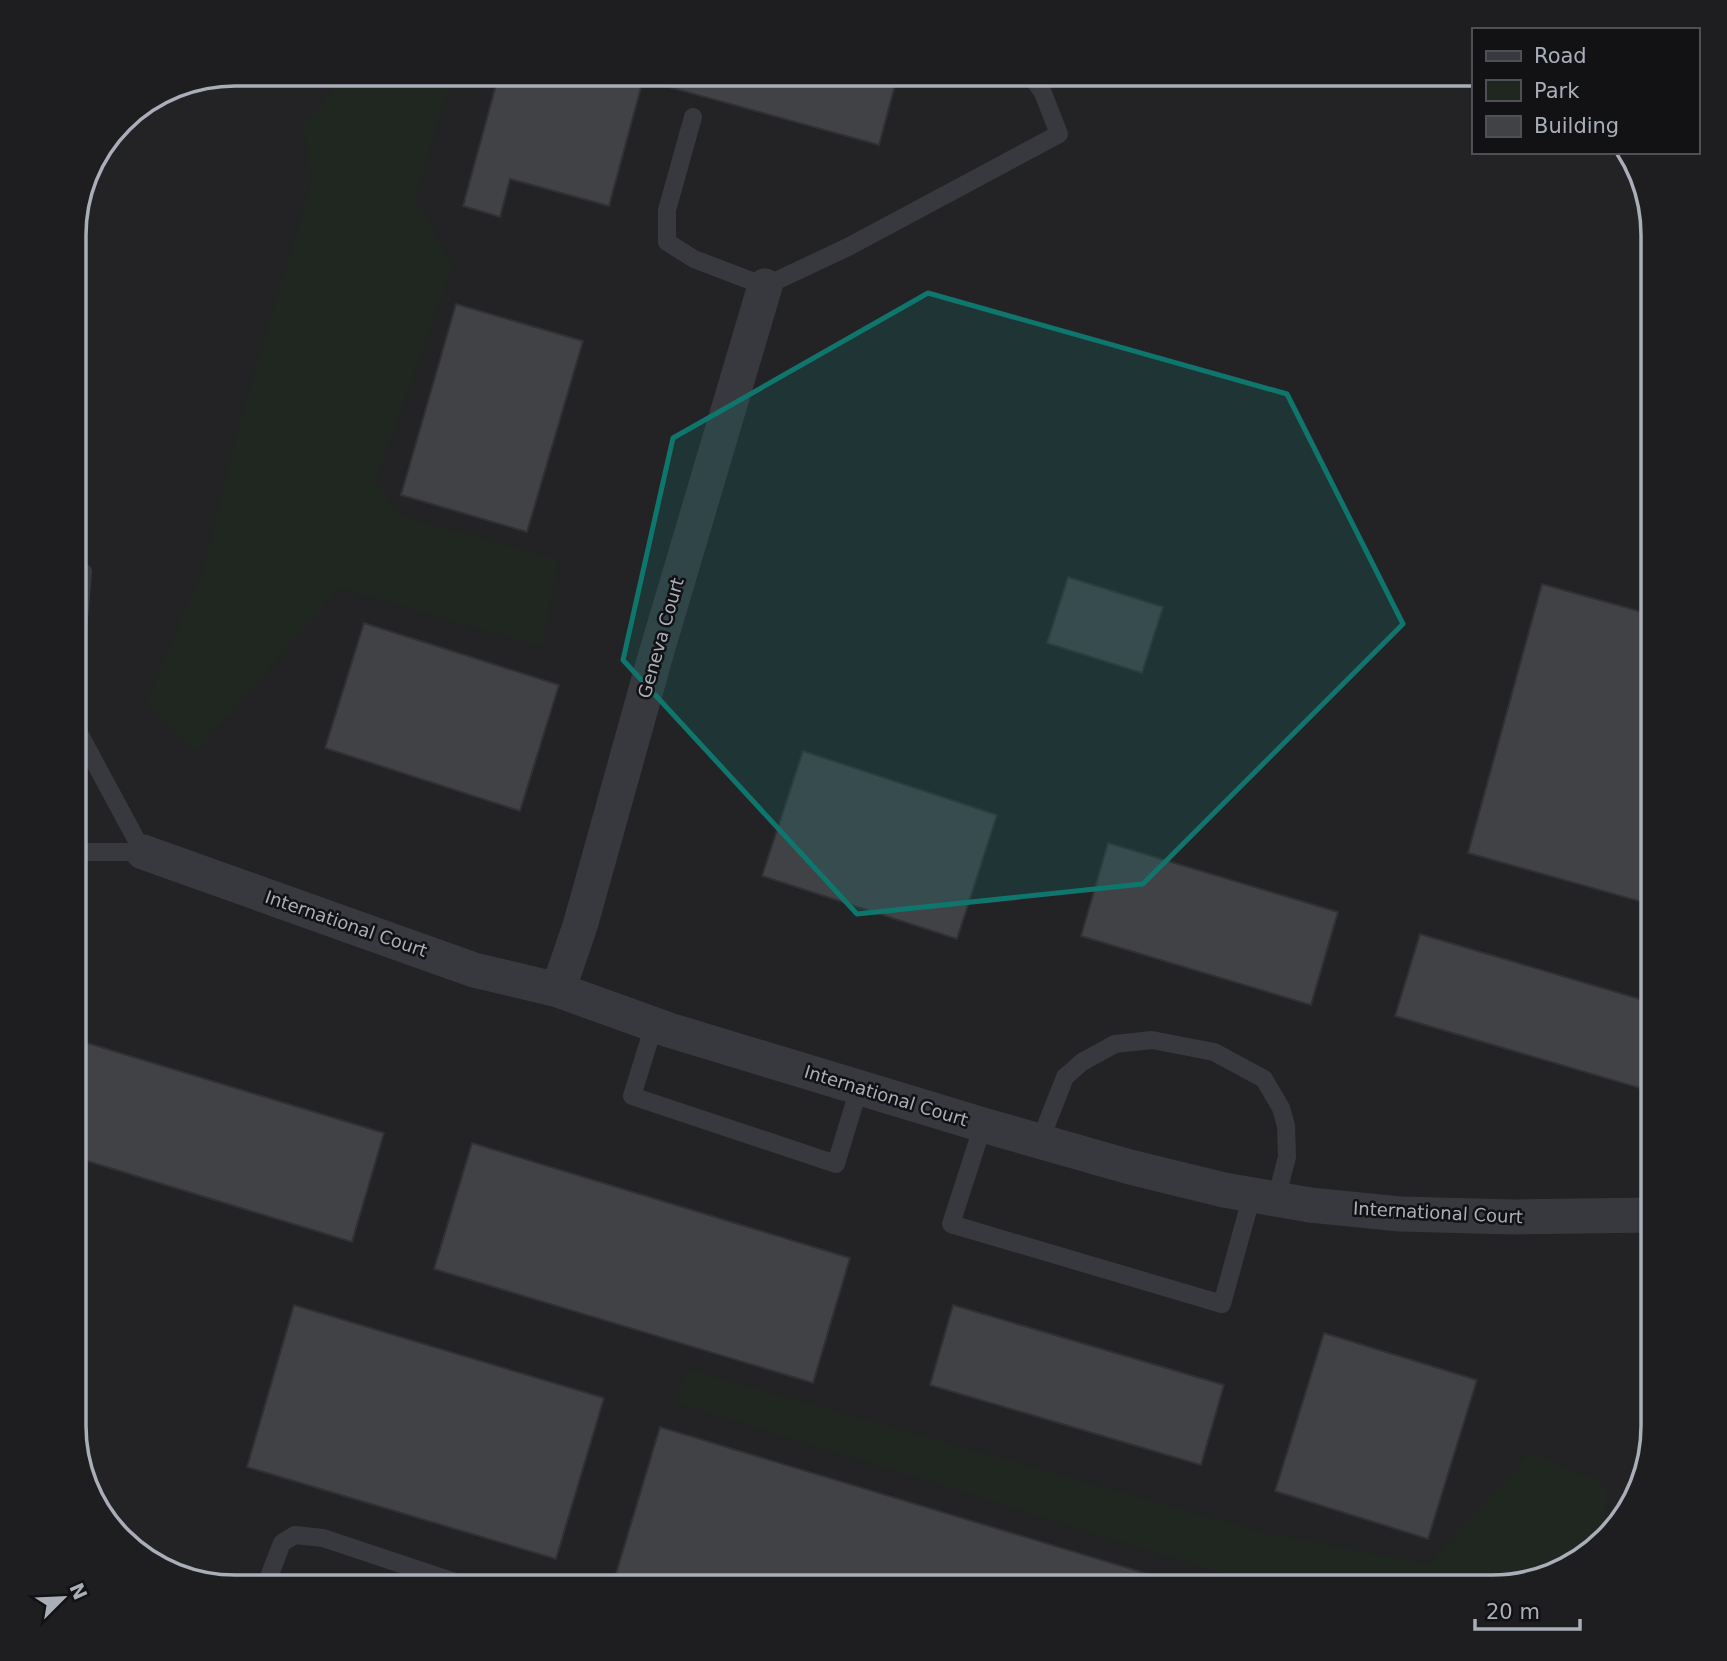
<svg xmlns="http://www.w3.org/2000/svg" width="1727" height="1661" viewBox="0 0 1727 1661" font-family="'DejaVu Sans',sans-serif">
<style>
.built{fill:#232326}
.green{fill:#1f2720}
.building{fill:#414246;stroke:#313135;stroke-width:2}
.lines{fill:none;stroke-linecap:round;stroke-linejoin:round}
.lane{stroke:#38393e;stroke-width:18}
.street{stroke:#38393e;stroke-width:35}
.marked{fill:#0f766e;fill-opacity:0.2;stroke:#0f766e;stroke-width:5;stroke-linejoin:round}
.labels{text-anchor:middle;stroke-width:5;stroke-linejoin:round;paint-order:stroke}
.street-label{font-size:18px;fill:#aaaeb9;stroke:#121214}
.rim{fill:none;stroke:#aaaeb9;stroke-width:3.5}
</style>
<rect width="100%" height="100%" fill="#171719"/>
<path class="built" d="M 235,74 L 1473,74 L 1473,152 L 1628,152 L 1641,173 L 1653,234 L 1653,1426 L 1641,1488 L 1599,1547 L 1554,1575 L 1493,1587 L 235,1587 L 173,1575 L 114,1533 L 86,1488 L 74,1427 L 74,224 L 90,164 L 128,114 L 173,86 Z"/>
<path class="green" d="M 346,74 L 453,74 L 415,198 L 453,264 L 376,482 L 401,516 L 559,560 L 542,647 L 340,588 L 196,753 L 146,701 L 205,565 L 236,433 L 311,182 L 303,125 Z
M 687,1369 L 1265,1533 L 1428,1564 L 1530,1452 L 1606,1485 L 1607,1535 L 1599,1547 L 1554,1575 L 1493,1587 L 1230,1587 L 1230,1576 L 675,1402 Z"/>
<path class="building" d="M 499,74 L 898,74 L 879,145 L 643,80 L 609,206 L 510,179 L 500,217 L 463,206 Z
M 1344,74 L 1473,74 L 1473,87 Z
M 456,304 L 583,341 L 527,532 L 401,495 Z
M 1068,577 L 1163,607 L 1142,673 L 1047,643 Z
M 1542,584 L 1653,615 L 1653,905 L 1468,853 Z
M 364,623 L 559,685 L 520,811 L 325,748 Z
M 803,751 L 997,815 L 957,939 L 762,876 Z
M 1108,843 L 1338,912 L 1311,1005 L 1081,936 Z
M 1420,934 L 1653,1003 L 1653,1092 L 1395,1016 Z
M 74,1039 L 384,1133 L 352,1242 L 74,1157 Z
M 472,1143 L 850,1258 L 813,1383 L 434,1269 Z
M 294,1305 L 604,1398 L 556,1559 L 247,1467 Z
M 953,1305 L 1224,1385 L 1201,1465 L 930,1385 Z
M 1324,1333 L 1477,1380 L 1428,1539 L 1275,1491 Z
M 660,1427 L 1191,1587 L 612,1587 Z"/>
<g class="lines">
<path class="lane" d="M 693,117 L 667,210 L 667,242 L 694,259 L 765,286 L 848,247 L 1059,134 L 1043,93 L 1030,74
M 74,678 L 83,572 L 74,568
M 74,852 L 143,852 L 74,724
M 654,1025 L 632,1096 L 836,1164 L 859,1088
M 983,1125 L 951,1224 L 1222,1304 L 1252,1195
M 1040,1141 L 1065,1077 L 1082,1062 L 1115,1044 L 1152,1040 L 1214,1052 L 1264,1079 L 1281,1108 L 1286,1126 L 1287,1157 L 1276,1199
M 265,1587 L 282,1543 L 295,1535 L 323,1538 L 470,1587"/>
<path class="street" d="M 143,852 L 474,970 L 558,990 L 669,1030 L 983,1125 L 1130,1167 L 1224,1190 L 1310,1205 L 1400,1214 L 1513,1217 L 1653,1215
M 558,990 L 580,926 L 656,654 L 765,286"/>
</g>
<path class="marked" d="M 928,293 L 1287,394 L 1403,624 L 1143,884 L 857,914 L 623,660 L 673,438 Z"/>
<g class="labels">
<g class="street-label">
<text transform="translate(661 638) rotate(-74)" y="6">Geneva Court</text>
<text transform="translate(346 924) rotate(19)" y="6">International Court</text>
<text transform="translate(886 1096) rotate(17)" y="6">International Court</text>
<text transform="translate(1438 1213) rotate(3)" y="6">International Court</text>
</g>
</g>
<path d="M0 0H1727V1661H0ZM235 86H1492A149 149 0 0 1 1641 235V1426A149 149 0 0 1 1492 1575H235A149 149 0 0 1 86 1426V235A149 149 0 0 1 235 86Z" fill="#1e1e21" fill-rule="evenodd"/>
<path class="rim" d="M235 86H1492A149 149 0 0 1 1641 235V1426A149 149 0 0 1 1492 1575H235A149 149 0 0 1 86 1426V235A149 149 0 0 1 235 86Z"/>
<rect x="1472" y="28" width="228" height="126" fill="#121214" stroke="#4f5056" stroke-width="2"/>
<rect x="1486" y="51" width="35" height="10" fill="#38393e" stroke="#4f5056" stroke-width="2"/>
<text x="1534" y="63" font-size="21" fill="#aaaeb9">Road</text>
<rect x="1486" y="80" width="35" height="21" fill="#1f2720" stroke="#4f5056" stroke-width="2"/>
<text x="1534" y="98" font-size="21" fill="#aaaeb9">Park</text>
<rect x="1486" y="116" width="35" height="21" fill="#414246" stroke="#4f5056" stroke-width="2"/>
<text x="1534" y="133" font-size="21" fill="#aaaeb9">Building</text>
<g transform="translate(63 1598) rotate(66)" stroke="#121214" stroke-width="5" paint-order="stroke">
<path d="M0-5L12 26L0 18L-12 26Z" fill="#aaaeb9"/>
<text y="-10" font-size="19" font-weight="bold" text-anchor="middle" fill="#aaaeb9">N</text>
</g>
<path d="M1475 1619v10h105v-10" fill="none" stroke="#aaaeb9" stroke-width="3.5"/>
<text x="1486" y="1619" font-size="21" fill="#aaaeb9" stroke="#121214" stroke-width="5" paint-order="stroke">20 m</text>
</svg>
